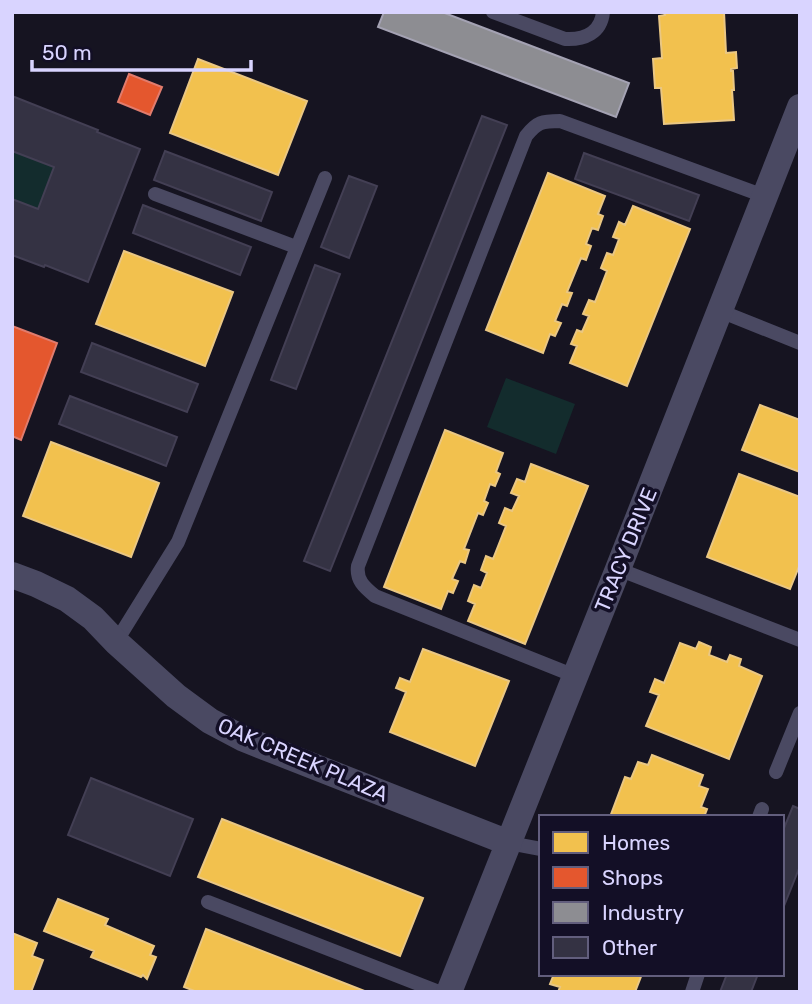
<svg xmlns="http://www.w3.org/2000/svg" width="812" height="1004" viewBox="0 0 812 1004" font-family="Rubik,sans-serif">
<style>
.green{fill:#132c2d}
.homes{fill:#f2c14e;stroke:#eac783;stroke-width:2}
.shops{fill:#e4572e;stroke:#e17c6d;stroke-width:2}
.industry{fill:#8d8d92;stroke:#a4a2b3;stroke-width:2}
.building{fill:#343243;stroke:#433f54;stroke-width:2}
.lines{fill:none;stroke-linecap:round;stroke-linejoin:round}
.service{stroke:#4a4962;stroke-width:14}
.minor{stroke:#4a4962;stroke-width:26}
.labels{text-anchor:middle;stroke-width:7;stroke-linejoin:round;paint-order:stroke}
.street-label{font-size:21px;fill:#d9d4ff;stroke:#130f26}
</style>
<rect width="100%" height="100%" fill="#161421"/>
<path class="green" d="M 12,151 L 54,167 L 38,209 L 12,199 Z
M 506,378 L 575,404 L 556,454 L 487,427 Z"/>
<path class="homes" d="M 664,12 L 724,12 L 726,53 L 736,52 L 737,68 L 731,69 L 731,71 L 733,71 L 734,90 L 732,90 L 734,120 L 664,124 L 661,88 L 655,88 L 653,59 L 662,58 L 659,16 L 665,15 Z
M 198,59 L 307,101 L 278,175 L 170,133 Z
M 548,173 L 605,196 L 598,214 L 603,216 L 598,230 L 592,228 L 586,244 L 591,246 L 586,260 L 581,258 L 567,292 L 572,293 L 567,306 L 562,304 L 555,321 L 561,323 L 555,336 L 550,334 L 543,353 L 486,330 Z
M 633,206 L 690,229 L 627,386 L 570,363 L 577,346 L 571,344 L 577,330 L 582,332 L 589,316 L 583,314 L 589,300 L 595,302 L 607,271 L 601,268 L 607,253 L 613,255 L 619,239 L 613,237 L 619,222 L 625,225 Z
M 124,251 L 233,292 L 205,366 L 96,324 Z
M 760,405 L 800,420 L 800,472 L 742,450 Z
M 445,430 L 503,453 L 496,472 L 500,474 L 495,486 L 490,484 L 484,501 L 488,503 L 483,515 L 478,513 L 464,549 L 469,550 L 465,563 L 460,561 L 452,579 L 458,581 L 453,593 L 448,591 L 441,609 L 384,587 Z
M 51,442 L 159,483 L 131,557 L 23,516 Z
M 531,464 L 588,486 L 525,644 L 468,621 L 475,604 L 468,601 L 474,585 L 481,588 L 487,573 L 481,570 L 486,556 L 493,559 L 506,526 L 499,523 L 505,508 L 512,511 L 519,496 L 511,493 L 517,479 L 525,482 Z
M 739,474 L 800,497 L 800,564 L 790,589 L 707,557 Z
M 699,642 L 711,647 L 709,655 L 727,662 L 730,655 L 741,659 L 739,666 L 762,676 L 729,759 L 646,726 L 659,695 L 650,692 L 655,679 L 664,683 L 680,643 L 696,649 Z
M 423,649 L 509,681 L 475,766 L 390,732 L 406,692 L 396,688 L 400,678 L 410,682 Z
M 652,755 L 703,775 L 699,786 L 708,789 L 701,807 L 707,809 L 704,817 L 610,817 L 625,777 L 631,779 L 638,762 L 648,765 Z
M 222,819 L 423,898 L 400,956 L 198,877 Z
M 58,899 L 108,919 L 105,925 L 154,946 L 150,955 L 156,957 L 147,979 L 143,975 L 141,977 L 91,957 L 94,951 L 44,931 Z
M 206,929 L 367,992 L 197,992 L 184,987 Z
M 12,933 L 37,943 L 32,956 L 43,960 L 31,992 L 12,992 Z
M 554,974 L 642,974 L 635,992 L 558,992 L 560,987 L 550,984 Z"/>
<path class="shops" d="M 129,74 L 162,87 L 150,115 L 118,102 Z
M 12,326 L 57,343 L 21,440 L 12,436 Z"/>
<path class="industry" d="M 384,12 L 442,12 L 629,83 L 616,117 L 378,27 Z"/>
<path class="building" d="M 12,96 L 98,130 L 97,132 L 140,149 L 88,282 L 45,265 L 44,267 L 12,255 L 12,199 L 38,209 L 54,167 L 12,151 Z
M 482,116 L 507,125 L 376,456 L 330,571 L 304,561 Z
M 165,151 L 272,192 L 261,221 L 154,180 Z
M 584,153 L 699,195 L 689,221 L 575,179 Z
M 349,176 L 377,186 L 349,258 L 321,247 Z
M 143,205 L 251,247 L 240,275 L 133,233 Z
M 315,265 L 340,274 L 296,389 L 271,380 Z
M 92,343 L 198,384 L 187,412 L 81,372 Z
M 70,396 L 177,437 L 166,466 L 59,424 Z
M 91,778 L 193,819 L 170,876 L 68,835 Z
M 793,806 L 800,809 L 800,866 L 782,911 L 782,833 Z
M 727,974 L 758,974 L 751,992 L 720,992 Z"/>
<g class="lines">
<path class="service" d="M 493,12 L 565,39 C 584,40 601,33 603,12
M 155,194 L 296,247
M 720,311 L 800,343
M 618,569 L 800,640
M 116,642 L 178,542 L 325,178
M 575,676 L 375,596 C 364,587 356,580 358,566 L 526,136 C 537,122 542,121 560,121 L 764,196
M 776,772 L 800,713
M 759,817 L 762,809
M 509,843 L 541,849
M 208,902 L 439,992
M 692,992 L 698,974"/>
<path class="minor" d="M 12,575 L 36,584 L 67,599 L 93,618 L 116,642 L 176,696 L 210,721 L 244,739 L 509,843
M 449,992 L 618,569 L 800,107"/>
</g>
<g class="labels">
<g class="street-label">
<text transform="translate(626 550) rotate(-68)" y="7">TRACY DRIVE</text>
<text transform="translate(303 760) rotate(23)" y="7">OAK CREEK PLAZA</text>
</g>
</g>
<rect width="812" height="1004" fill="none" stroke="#d9d4ff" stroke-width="28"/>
<rect x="539" y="815" width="245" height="161" fill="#130f26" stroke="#625e7d" stroke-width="2"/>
<rect x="553" y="832" width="35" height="21" fill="#f2c14e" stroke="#625e7d" stroke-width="2"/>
<text x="602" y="850" font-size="21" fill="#d9d4ff">Homes</text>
<rect x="553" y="867" width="35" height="21" fill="#e4572e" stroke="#625e7d" stroke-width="2"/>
<text x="602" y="885" font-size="21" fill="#d9d4ff">Shops</text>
<rect x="553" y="902" width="35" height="21" fill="#8d8d92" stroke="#625e7d" stroke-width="2"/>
<text x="602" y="920" font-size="21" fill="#d9d4ff">Industry</text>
<rect x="553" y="937" width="35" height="21" fill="#343243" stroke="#625e7d" stroke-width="2"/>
<text x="602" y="955" font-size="21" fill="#d9d4ff">Other</text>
<path d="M32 60v10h219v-10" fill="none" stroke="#d9d4ff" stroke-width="3.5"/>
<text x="42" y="60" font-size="21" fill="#d9d4ff" stroke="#130f26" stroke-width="5" paint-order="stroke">50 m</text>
</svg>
